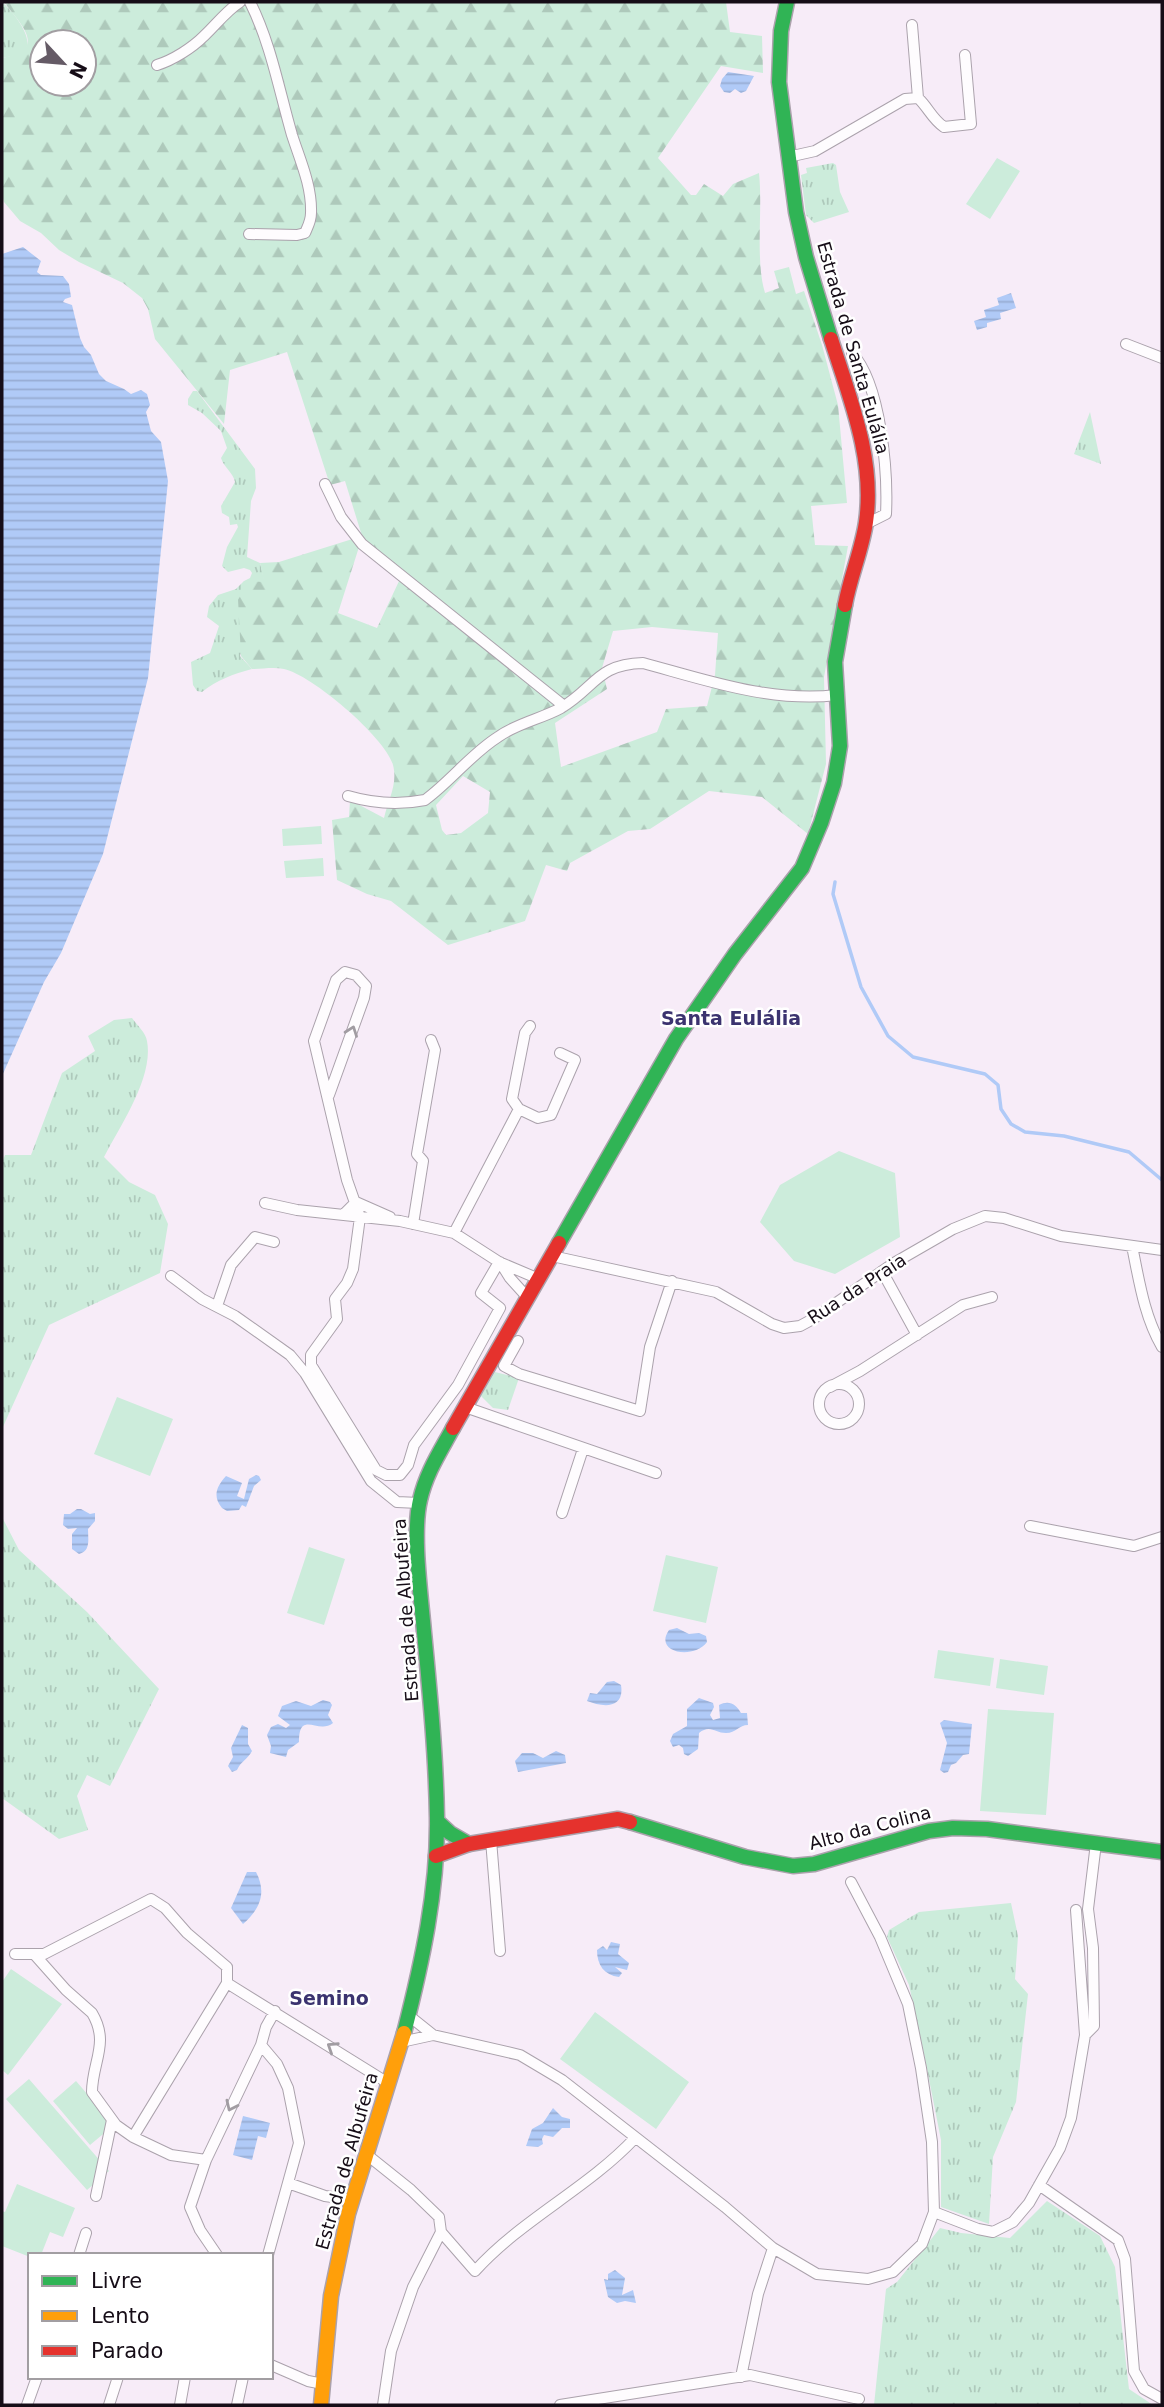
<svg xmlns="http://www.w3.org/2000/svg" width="1164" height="2407" viewBox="0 0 1164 2407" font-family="'DejaVu Sans',sans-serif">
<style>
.grass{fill:url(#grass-tufts)}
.forest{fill:url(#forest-firs);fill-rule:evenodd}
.park{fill:#ccecdb}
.water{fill:url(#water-rules)}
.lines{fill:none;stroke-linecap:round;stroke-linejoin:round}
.stream{stroke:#b0caf7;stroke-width:3.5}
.street-casing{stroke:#aba2ac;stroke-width:12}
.fast-casing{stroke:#aba2ac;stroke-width:17}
.slow-casing{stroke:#aba2ac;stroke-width:17}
.jam-casing{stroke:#aba2ac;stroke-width:17}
.street{stroke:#fefcfe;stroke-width:10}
.fast{stroke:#30b455;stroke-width:14}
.slow{stroke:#ff9f0a;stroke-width:14}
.jam{stroke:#e5322d;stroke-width:14}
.oneway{stroke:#a19ca2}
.labels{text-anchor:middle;stroke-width:5;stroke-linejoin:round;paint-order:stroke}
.street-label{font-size:18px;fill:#160d17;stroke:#fff}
.neighbourhood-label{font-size:19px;font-weight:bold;fill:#3b336f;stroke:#fff}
</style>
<defs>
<pattern id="grass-tufts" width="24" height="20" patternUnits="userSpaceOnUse" patternTransform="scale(1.75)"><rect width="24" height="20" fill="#ccecdb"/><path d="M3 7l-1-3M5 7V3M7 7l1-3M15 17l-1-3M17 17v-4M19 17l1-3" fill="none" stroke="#aec9bb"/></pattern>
<pattern id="forest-firs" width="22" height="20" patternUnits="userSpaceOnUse" patternTransform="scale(1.75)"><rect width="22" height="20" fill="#ccecdb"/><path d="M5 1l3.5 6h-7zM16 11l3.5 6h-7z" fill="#aec9bb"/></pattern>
<pattern id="water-rules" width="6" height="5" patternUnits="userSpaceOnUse" patternTransform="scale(1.75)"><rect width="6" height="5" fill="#b0caf7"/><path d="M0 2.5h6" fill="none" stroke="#97acd3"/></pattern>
</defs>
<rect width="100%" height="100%" fill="#f7ecf8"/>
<path class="grass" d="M 2,2 C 10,8 37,40 24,51 C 19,55 8,57 2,58 Z
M 833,163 L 836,165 L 840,192 L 849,212 L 814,223 L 806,215 L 801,175 L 807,173 L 806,168 Z
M 193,391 L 197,391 L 255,469 L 256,488 L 251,501 L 247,557 L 260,563 L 265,583 L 240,656 L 252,669 C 233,674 217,680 202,692 L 197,691 L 193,685 L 191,662 L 210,653 L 219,626 L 207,617 L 209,606 L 218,595 L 236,589 L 244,581 L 250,578 L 252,573 L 250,570 L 244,568 L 228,572 L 222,566 L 227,547 L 238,527 L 237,524 L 230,525 L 229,517 L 222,513 L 221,506 L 235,482 C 233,472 224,468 221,458 L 227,448 L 221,431 L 202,413 L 188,405 L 188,399 Z
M 1090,412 L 1101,464 L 1074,454 Z
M 132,1018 C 137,1025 146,1033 147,1041 C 154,1077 120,1126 104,1157 L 129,1182 L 155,1195 L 168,1224 L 160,1273 L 49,1325 L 2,1429 L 2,1163 L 5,1155 L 31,1155 L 62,1073 L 95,1051 L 88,1036 L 114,1020 Z
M 495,1372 L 519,1378 L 508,1410 L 493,1408 L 481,1396 Z
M 2,1517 L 19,1550 L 87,1612 L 159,1689 L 110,1786 L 87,1775 L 77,1796 L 88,1830 L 59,1839 L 2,1798 Z
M 1011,1903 L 1018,1936 L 1015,1979 L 1028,1994 L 1016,2102 L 993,2157 L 989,2224 L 941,2207 L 941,2140 L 924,2054 L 909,1985 L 887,1937 L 889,1930 L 919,1912 Z
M 1047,2201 L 1100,2236 L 1115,2267 L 1129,2389 L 1153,2405 L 874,2405 L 886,2289 L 897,2282 L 940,2228 L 961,2233 L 1010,2238 Z"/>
<path class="forest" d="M 4,2 L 726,2 L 730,32 L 762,36 L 763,73 L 721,66 L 658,158 L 691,195 L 696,195 L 704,184 L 723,196 L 733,184 L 759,173 C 763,210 755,260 765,293 L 779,288 L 774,271 L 789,267 L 796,294 L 804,291 L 822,345 L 838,405 L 847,503 L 811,506 L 815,545 L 848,546 L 824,677 L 826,764 L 808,834 L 762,797 L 709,791 L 650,829 L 628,831 L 570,863 L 567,871 L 546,865 L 525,921 L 448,945 L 391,901 L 367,894 L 337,880 L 332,820 L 349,817 L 350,800 L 384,818 C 388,800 398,784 393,765 C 386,738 312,675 284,669 C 274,667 262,669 252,669 L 241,656 L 238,599 L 244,581 L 264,582 L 260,563 L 279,562 L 362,536 L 345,481 L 330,485 L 287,352 L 230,370 L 224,424 L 155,339 L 148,309 L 142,298 L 123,283 L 79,262 L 59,250 L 41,233 L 20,221 L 4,202 L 2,195 L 2,58 C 48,49 22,26 4,2 ZM 42,42 L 84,42 L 84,84 L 42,84 ZM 359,547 L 400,579 L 377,628 L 338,613 ZM 652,627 L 718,633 L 715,675 L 707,706 L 666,709 L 657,732 L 561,767 L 555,723 L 607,689 L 602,668 L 613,631 ZM 463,776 L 490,792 L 488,813 L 461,833 L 446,835 L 442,830 L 436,805 Z"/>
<path class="park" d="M 997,158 L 1020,171 L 990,219 L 966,204 Z
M 321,826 L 322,844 L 283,846 L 282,829 Z
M 323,858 L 324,876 L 286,878 L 284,861 Z
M 839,1151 L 895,1173 L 900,1237 L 835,1274 L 794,1261 L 760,1222 L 780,1185 Z
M 117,1397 L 173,1419 L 150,1476 L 94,1454 Z
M 309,1547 L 345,1559 L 324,1625 L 287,1613 Z
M 666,1555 L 718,1567 L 706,1623 L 653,1611 Z
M 938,1650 L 994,1658 L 990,1686 L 934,1678 Z
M 1000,1659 L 1048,1666 L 1044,1695 L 996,1688 Z
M 988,1709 L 1054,1713 L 1046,1815 L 980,1811 Z
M 11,1969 L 62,2004 L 8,2075 L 2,2070 L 2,1982 Z
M 595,2012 L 689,2082 L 656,2129 L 560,2059 Z
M 29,2079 L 109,2171 L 87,2190 L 6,2099 Z
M 76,2081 L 114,2125 L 90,2145 L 53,2101 Z
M 17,2184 L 75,2208 L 63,2237 L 50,2232 L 41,2255 L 30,2255 L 30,2257 L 2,2246 L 2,2211 L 5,2212 Z"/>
<path class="water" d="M 728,72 L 754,76 L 746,91 L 741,93 L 735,89 L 730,93 L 724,92 L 720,86 L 722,79 Z
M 23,247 L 41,261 L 37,272 L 41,275 L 63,276 L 69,284 L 71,297 L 65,299 L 63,302 L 72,305 L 80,338 L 84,347 L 91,355 L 99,374 L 106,381 L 124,389 L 131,394 L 141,390 L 147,394 L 150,405 L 146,412 L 151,431 L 161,442 L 168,481 L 148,678 L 103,854 L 61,953 L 44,982 L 2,1076 L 2,254 Z
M 1011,293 L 1016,308 L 1000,313 L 1001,319 L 987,323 L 987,327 L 977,330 L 974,321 L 986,317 L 984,310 L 999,305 L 997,298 Z
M 256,1475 L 259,1476 L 261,1480 L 254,1486 L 246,1507 L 242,1505 L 239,1510 L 227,1511 L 222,1508 C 212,1496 217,1486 226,1476 L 242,1483 L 237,1496 L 244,1499 L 249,1479 Z
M 77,1509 L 81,1509 L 90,1514 L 95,1513 L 95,1521 L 88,1529 C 88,1539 91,1551 79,1554 L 72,1549 L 72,1534 L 77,1528 L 68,1529 L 63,1525 L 64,1514 L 70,1514 Z
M 677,1628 L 689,1634 L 699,1633 L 706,1636 L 707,1642 C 694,1660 653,1653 669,1630 Z
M 614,1681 L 621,1685 C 625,1710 602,1707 587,1701 L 590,1693 L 597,1694 L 607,1682 Z
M 699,1698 L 713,1703 L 714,1707 L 710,1715 L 713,1720 L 720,1718 L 719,1705 C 729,1700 736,1704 741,1713 L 747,1713 L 748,1725 C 739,1725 736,1733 726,1733 C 715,1733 710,1724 699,1733 L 698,1749 L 688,1756 L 684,1754 L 683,1748 L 679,1745 L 673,1747 L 670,1741 L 673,1734 L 687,1726 L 687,1709 Z
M 323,1700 L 330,1702 L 332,1705 L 328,1715 L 333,1723 C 318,1735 299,1709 299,1742 L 288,1750 L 286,1757 L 270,1753 L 271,1746 L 267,1735 L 271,1727 L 278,1724 L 286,1728 L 290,1725 L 278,1716 L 282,1706 L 296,1701 L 311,1706 Z
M 944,1720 L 972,1724 L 969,1754 L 963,1755 L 956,1763 L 951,1765 L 948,1772 L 944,1773 L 940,1770 L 947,1743 L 940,1723 Z
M 242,1725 L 248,1728 L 248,1744 L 252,1751 C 248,1759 241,1761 237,1770 L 232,1772 L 228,1766 L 233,1757 L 231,1748 Z
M 556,1751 L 565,1755 L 566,1763 L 518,1772 L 515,1761 L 522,1753 L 533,1753 L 543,1758 Z
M 247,1872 L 256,1872 C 267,1893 260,1909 243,1924 L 231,1908 Z
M 611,1942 L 620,1944 L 618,1954 L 629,1963 L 627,1970 L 615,1967 L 622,1973 L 619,1977 C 604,1975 597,1965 597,1950 L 603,1946 L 607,1950 Z
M 553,2108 L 562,2117 L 570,2119 L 570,2128 L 562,2128 L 553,2137 L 544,2135 L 542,2139 L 543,2144 L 538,2147 L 526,2146 L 532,2129 L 543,2123 Z
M 243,2116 L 270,2123 L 266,2138 L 258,2136 L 252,2160 L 233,2155 Z
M 615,2270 L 625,2278 L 622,2295 L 633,2290 L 636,2303 L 625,2301 L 617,2303 L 608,2297 L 604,2279 L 608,2280 L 608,2274 Z"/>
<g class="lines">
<path class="stream" d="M 835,882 L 833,894 L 861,987 L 888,1036 L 913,1057 L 985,1074 L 998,1085 L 1001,1109 L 1011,1124 L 1025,1132 L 1064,1136 L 1129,1152 L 1162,1180"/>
<g class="street-casing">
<path id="street" d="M 912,25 L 918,98
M 157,65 C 173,60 192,48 204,36 C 216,25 226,11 240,2
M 788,157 L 815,151 L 905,99 L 918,98 C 928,107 932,119 944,127 L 971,124 L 965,55
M 249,234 L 297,235 L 305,233 C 308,226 311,221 311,213 C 312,186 300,160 292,135 C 279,90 271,44 250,2
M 1126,344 L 1162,358
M 852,353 C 881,384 888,472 886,514 L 866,524
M 325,484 L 341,517 L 362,544 L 564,706
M 348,796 C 372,803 400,805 425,800 C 451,781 471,754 498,737 C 517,723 541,719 561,708 C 595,688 597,664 643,663 C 706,680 771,703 837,695
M 329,1095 L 364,998 L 366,986 L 356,975 L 345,972 L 336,980 L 314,1041 L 347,1180 L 360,1217 L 353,1269 L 347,1283 L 335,1299 L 337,1319 L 311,1355 L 311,1365 L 376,1470 L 386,1475 L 400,1475 L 408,1465 L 414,1445 L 458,1385 L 500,1308 L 481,1293 L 499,1262
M 519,1109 L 538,1118 L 551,1115 L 575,1060 L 560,1053
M 265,1203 L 297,1210 L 400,1221 L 454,1233 L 499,1262 L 539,1279
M 343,1215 L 356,1202 L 390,1217
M 413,1224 L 423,1161 L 417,1154 L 435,1050 L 431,1040
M 454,1233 L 519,1109 L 512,1099 L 525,1033 L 530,1026
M 1132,1246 C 1139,1280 1144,1316 1162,1347
M 552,1256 L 716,1292 L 772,1324 L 784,1328 L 800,1326 L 813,1319 L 894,1263 L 953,1229 L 985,1216 L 1004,1218 L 1061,1236 L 1162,1250
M 500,1262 L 510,1278 L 528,1298
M 882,1271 L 917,1335
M 171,1276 L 202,1299 L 235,1316 L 290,1355 L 305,1373 L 371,1481 L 397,1502 L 419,1503
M 217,1306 L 231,1265 L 255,1237 L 274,1242
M 518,1341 L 504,1366 L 519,1374 L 640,1411 L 650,1347 L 672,1281
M819 1404a20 20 0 1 1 40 0a20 20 0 1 1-40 0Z
M 830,1387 L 860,1371 L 963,1305 L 992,1297
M 465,1407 L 656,1473
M 562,1513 L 583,1449
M 1030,1526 L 1134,1546 L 1162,1537
M 491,1840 L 500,1951
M 15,1954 L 44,1954 L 151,1899 L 165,1908 L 187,1933 L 227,1967 L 227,1983 L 133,2137 L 171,2155 L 206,2160
M 34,1954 L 66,1990 L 92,2013 C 110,2043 92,2062 92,2092 L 116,2125 L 133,2137
M 227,1983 L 388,2083
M 408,2015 L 433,2035 L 520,2055 L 562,2080 L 725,2207 L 773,2248 L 817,2274 L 868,2279 L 893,2272 L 922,2244 L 934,2212 L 932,2142 L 921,2068 L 908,2004 L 880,1937 L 851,1882
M 1085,2035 L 1094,2026 L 1093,1948 L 1088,1909 L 1096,1843
M 401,2042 L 433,2035
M 261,2045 L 277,2064 L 288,2088 L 299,2143 L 268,2255
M 366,2154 L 411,2190 L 439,2217 L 441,2232 L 413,2287 L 391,2351 L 383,2405
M 288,2183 L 325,2196 L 353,2200
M 1039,2185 L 1118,2240 L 1125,2259 L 1134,2371 L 1144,2389 L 1162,2399
M 96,2196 L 112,2120
M 934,2212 L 978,2229 L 993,2232 L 1013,2222 L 1029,2203 L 1060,2148 L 1071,2118 L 1085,2035 L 1076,1910
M 441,2232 L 475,2271 C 522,2219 587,2189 635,2138
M 79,2255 L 86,2233
M 217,2255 L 200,2230 L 190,2207 L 206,2160 L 261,2045 L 266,2027 L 275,2011
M 271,2365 L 308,2381 L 323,2384
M 741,2377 L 758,2294 L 773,2248
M 27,2405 L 37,2377
M 109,2405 L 118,2377
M 180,2405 L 185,2377
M 237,2405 L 243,2377
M 560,2405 L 750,2375 L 859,2399"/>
</g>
<g class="fast-casing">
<path id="fast" d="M 787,2 L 781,31 L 779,82 L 796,212 L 806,257 L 831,339
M 559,1243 L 676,1039 L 735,954 L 802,868 L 821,823 L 834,783 L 840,746 L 835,662 L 845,605
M 437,1821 L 450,1833 L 469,1844
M 630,1822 L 745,1857 L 793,1866 L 814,1864 L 929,1831 L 953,1828 L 987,1829 L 1162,1852
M 404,2033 C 422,1963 438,1890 437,1818 C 436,1756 430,1694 424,1632 C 421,1596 412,1534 420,1500 C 426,1473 440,1452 453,1428"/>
</g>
<g class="slow-casing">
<path id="slow" d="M 321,2405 L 331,2296 L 348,2214 L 404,2033"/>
</g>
<g class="jam-casing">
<path id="jam" d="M 831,339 C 850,399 875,459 866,522 C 862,550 850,577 845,605
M 453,1428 L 559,1243
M 436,1856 L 469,1844 L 618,1819 L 630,1822"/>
</g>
<use href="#street" class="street"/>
<use href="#fast" class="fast"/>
<use href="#slow" class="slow"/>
<use href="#jam" class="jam"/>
</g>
<defs><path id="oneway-chevron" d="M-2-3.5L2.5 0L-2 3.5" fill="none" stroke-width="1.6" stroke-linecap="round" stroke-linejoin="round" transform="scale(1.75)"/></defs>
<g class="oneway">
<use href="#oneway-chevron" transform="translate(352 1031) rotate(-70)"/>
<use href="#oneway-chevron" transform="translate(332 2047) rotate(-147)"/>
<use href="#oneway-chevron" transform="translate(231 2106) rotate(115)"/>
</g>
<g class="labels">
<g class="street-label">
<text transform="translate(853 348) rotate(74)" y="6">Estrada de Santa Eulália</text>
<text transform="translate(857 1289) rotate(-33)" y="6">Rua da Praia</text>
<text transform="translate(406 1610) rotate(-94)" y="6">Estrada de Albufeira</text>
<text transform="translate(870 1828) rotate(-15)" y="6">Alto da Colina</text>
<text transform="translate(347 2161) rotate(-74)" y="6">Estrada de Albufeira</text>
</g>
<g class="neighbourhood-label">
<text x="731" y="1025">Santa Eulália</text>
<text x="329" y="2005">Semino</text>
</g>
</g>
<rect width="1164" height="2407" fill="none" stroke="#160d17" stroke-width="7"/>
<rect x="28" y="2253" width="245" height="126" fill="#ffffff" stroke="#a29ea2" stroke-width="2"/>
<rect x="42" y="2276" width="35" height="10" fill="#30b455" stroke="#a29ea2" stroke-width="2"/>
<text x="91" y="2288" font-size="21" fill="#160d17">Livre</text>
<rect x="42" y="2311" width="35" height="10" fill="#ff9f0a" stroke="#a29ea2" stroke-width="2"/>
<text x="91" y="2323" font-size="21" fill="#160d17">Lento</text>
<rect x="42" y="2346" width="35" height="10" fill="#e5322d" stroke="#a29ea2" stroke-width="2"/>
<text x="91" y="2358" font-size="21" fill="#160d17">Parado</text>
<g transform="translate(63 63) rotate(116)"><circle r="33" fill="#ffffff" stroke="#a29ea2" stroke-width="2"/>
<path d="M0-5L12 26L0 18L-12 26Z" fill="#655b66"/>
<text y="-10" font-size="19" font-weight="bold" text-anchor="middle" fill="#160d17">N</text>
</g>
</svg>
